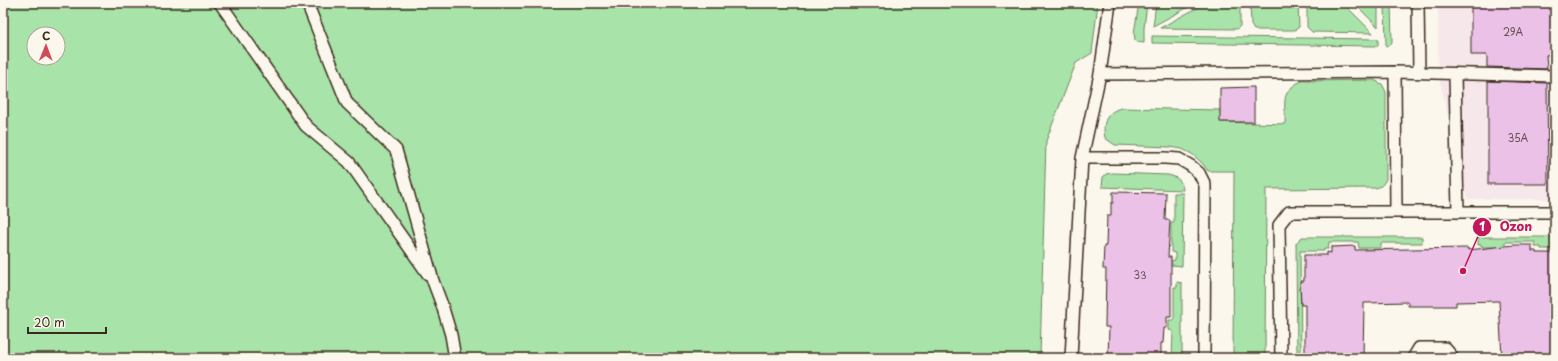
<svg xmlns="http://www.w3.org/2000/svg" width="1558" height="361" viewBox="0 0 1558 361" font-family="'Playpen Sans',sans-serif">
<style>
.built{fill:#f6e7eb}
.green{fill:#a8e3a9;stroke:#728664;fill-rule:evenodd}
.building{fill:#ebc1e8;stroke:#3b2a1e}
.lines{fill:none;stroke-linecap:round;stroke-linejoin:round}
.lane-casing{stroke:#3b2a1e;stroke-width:14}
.lane{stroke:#fbf7ec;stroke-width:11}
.labels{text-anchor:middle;stroke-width:3;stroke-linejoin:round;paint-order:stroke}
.number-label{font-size:10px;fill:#675050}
.leader{fill:none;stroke:#c2185b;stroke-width:1.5}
.callout-dot{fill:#c2185b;stroke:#fbf7ec;stroke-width:1.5}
.mark-label{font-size:12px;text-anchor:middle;font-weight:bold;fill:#fff}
.callout-label{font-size:13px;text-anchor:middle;font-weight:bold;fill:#c2185b;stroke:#fbf7ec;stroke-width:3;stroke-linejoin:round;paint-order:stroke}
</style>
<rect width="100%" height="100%" fill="#fbf7ec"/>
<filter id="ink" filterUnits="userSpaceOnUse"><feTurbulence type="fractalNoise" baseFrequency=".025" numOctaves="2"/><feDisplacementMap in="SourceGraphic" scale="8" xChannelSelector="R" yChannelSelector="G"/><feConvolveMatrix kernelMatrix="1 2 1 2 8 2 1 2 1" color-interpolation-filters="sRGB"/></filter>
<g filter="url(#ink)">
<path class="built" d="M 1438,3 L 1555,3 L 1555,199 L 1468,199 L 1438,74 Z"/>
<path class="green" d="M 3,3 L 1098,3 L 1092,53 L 1076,63 L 1046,141 L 1040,358 L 3,358 ZM 34,34 L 58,34 L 58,58 L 34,58 Z
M 1139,3 L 1147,3 L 1144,28 L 1144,43 L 1137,42 L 1135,40 L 1134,33 Z
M 1156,3 L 1196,3 L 1153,26 Z
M 1206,3 L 1240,3 L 1240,26 L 1237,29 L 1160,28 Z
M 1250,3 L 1298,3 L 1299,27 L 1295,30 L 1254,30 L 1251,25 Z
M 1307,3 L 1343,3 L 1373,33 L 1312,32 L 1307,27 Z
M 1354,3 L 1378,3 L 1378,27 Z
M 1385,3 L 1391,3 L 1392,42 L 1390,45 L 1386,46 Z
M 1152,36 L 1378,39 L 1378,46 L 1152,43 Z
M 1374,80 L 1382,84 L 1386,92 L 1386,179 C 1383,185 1381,187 1375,188 L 1266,189 L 1265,358 L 1233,358 L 1234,171 L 1208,171 L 1202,163 L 1192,154 L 1182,149 L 1170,147 L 1115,145 L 1105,138 C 1102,123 1106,112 1121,108 L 1220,110 L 1221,122 L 1285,124 C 1286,102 1279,93 1301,81 Z
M 1113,173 L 1168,175 C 1177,177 1182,180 1183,190 L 1102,187 L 1103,177 L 1106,174 Z
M 1174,193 L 1183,193 L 1182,266 L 1171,265 L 1171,261 L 1175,260 L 1175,253 L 1171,252 L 1171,223 L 1174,223 Z
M 1302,237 L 1422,237 L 1422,243 L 1381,243 L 1381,248 L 1359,248 L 1358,242 L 1329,242 L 1328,249 L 1324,249 L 1324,251 L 1300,251 L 1301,358 L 1297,358 L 1296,243 Z
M 1478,237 L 1555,237 L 1555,249 L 1541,249 L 1541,247 L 1535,247 L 1535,242 L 1505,242 L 1505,247 L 1482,247 L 1482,245 L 1478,245 Z
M 1177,282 L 1182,283 L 1182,358 L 1172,358 L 1173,331 L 1169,330 L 1169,320 L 1174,320 L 1174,287 L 1177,287 Z"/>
<path class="building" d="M 1471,3 L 1555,3 L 1555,54 L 1546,55 L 1547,69 L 1487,67 L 1487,55 L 1471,55 Z
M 1488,81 L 1547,83 L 1548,184 L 1488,184 Z
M 1254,87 L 1254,122 L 1220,122 L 1220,88 Z
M 1113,192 L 1166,193 L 1165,220 L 1170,220 L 1168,257 L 1171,257 L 1171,317 L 1167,317 L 1167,328 L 1164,328 L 1163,343 L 1161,343 L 1161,358 L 1108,358 L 1109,327 L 1105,327 L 1106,269 L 1103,269 L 1104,246 L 1106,246 L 1107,216 L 1111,216 L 1111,203 L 1113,203 Z
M 1515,245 L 1532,245 L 1532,251 L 1536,251 L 1536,253 L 1555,253 L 1555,358 L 1502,358 L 1499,301 L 1456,302 L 1456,306 L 1408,306 L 1408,302 L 1364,303 L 1363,358 L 1305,358 L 1305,305 L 1301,305 L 1300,281 L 1304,281 L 1304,255 L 1327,255 L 1327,252 L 1331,253 L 1331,247 L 1355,246 L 1355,250 L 1468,248 L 1468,250 Z"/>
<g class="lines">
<g class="lane-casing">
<path id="lane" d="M 220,3 L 306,126 L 349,162 L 428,274
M 307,3 L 347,103 L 396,150 L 433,281 L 442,305 L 451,335 L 455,358
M 1418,3 L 1419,72
M 1395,72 L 1396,212
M 1100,74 L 1395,72 L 1555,76
M 1455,74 L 1458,212
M 1082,158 L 1165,158 L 1179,159 L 1191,166 L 1199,173 L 1205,185 L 1204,358
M 1071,358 L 1082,158 L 1100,74 L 1110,3
M 1281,358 L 1279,225 L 1289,212 L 1555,212
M 1413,358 L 1419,348 L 1445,348 L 1451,355 L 1451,358"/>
</g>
<use href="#lane" class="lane"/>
</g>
</g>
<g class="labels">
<g class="number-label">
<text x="1513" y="36">29А</text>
<text x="1518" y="142">35А</text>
<text x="1140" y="279">33</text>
</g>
</g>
<path class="leader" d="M1463 271L1482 227"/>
<g class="callout-dot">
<circle cx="1463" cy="271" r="4"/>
<circle cx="1482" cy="227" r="10"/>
</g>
<g class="mark-label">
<text x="1482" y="231">1</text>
</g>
<g class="callout-label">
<text x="1516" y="231">Ozon</text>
</g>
<rect width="1558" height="361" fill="none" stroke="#fbf7ec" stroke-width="16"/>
<rect x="8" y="8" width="1542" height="345" fill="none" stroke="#3b2a1e" stroke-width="1.5" filter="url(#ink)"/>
<g transform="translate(46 46) rotate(1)"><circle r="19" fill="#fbf7ec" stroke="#aea59a"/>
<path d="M0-3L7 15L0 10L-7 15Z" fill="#d1495b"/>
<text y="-6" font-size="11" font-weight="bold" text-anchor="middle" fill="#3b2a1e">С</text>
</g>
<path d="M28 327v6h78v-6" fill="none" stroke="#3b2a1e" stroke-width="2"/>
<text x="34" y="327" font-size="12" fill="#3b2a1e" stroke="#fbf7ec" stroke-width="3" paint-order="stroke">20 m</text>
</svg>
